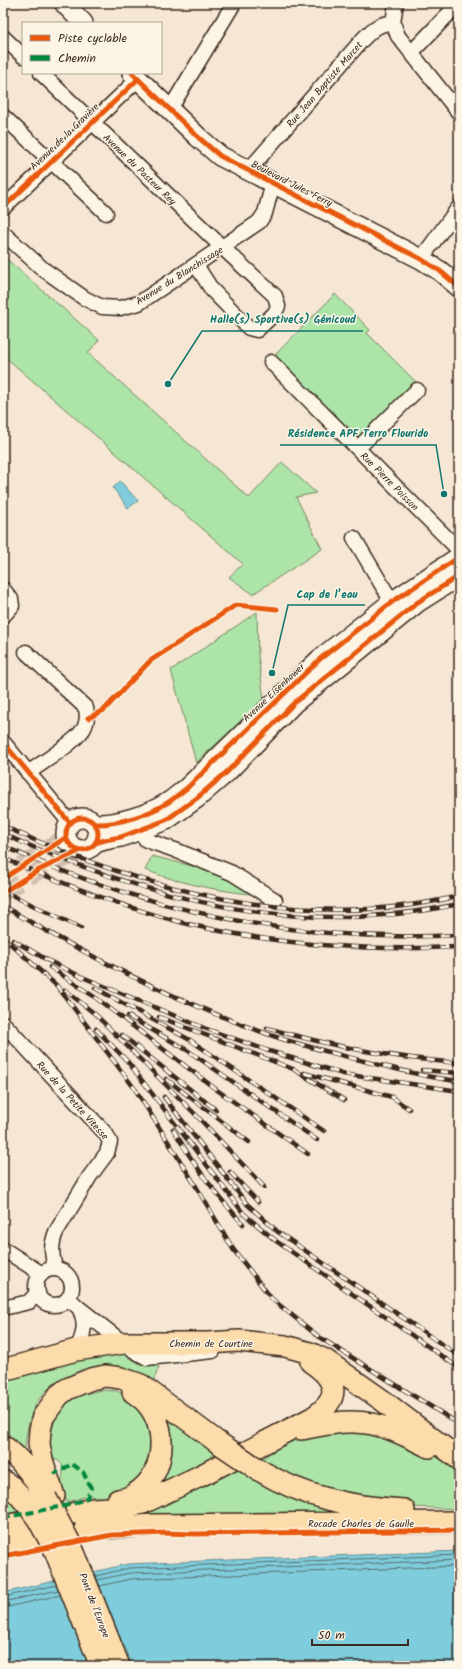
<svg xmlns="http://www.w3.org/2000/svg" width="462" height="1669" viewBox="0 0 462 1669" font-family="Kalam,sans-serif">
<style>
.green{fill:#ade4a7;stroke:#748762}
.water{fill:#7fcddc;stroke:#648c90}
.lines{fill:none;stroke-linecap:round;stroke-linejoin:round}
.shore{stroke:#566b6a;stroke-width:1}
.secondary-tunnel{stroke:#d1c0b0;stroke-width:19;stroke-dasharray:19 10;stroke-linecap:butt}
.street-casing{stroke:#3b2a1e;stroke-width:17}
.secondary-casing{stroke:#3b2a1e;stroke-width:22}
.primary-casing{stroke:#3b2a1e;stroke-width:24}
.street{stroke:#fcf5e5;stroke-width:14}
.secondary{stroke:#fcf5e5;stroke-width:19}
.primary{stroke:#fddcac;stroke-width:21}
.rail-casing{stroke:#3b2a1e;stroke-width:4.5}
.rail{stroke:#fcf5e5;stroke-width:3;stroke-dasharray:9;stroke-linecap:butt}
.primary-bridge-casing{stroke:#3b2a1e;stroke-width:24;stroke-linecap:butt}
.primary-bridge{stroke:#fddcac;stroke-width:21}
.quiet{stroke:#00873e;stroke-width:4;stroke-dasharray:8 4;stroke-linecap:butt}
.cycleway-casing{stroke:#fcf5e5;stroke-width:8}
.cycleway{stroke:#e8590c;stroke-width:5}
.labels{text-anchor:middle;stroke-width:3;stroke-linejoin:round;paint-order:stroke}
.street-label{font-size:10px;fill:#3b2a1e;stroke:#fcf5e5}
.leader{fill:none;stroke:#0f766e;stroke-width:1.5}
.callout-dot{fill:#0f766e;stroke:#fcf5e5;stroke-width:1.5}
.callout-label{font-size:11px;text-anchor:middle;font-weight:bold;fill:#0f766e;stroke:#fcf5e5;stroke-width:3;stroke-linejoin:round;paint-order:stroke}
</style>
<rect width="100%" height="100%" fill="#f6e6d4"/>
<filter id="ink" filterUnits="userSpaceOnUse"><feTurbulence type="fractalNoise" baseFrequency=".025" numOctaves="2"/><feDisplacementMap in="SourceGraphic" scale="8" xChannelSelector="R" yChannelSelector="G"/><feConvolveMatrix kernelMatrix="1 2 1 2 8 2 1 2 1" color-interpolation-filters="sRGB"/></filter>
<g filter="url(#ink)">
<path class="green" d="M 3,256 L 99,340 L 88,353 L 249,498 L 282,462 L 316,493 L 296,497 L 322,549 L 253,594 L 229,577 L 243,564 L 3,355 Z
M 335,294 L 370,330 L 367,333 L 416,382 L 358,441 L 271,359 Z
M 257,612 L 258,656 L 264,699 L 196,763 L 171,670 Z
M 152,856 L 212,871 L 261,895 C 223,892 182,884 145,870 Z
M 125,1353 L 159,1367 L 153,1382 C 135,1377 116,1369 96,1368 C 88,1367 77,1371 70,1375 C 37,1389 27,1415 25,1449 L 21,1449 L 11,1436 L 3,1432 L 3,1378 L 54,1362 Z
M 101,1390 L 117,1391 L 131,1398 L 152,1426 L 149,1469 L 115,1496 L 97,1501 L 91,1495 L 67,1502 C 65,1497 61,1491 61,1486 C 62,1473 69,1461 49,1458 C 49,1439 52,1414 69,1402 C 78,1395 90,1393 101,1390 Z
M 162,1414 L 224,1457 L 154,1487 Z
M 354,1427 L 411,1442 L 459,1470 L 459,1509 L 413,1507 L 332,1495 L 259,1460 L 284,1445 L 317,1432 Z
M 237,1466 L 400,1516 L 82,1519 Z
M 3,1491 L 18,1511 L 3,1515 Z"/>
<path class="water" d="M 120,481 L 138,501 L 128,508 L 113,488 Z
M 459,1551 L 459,1666 L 3,1666 L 3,1593 L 128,1564 Z"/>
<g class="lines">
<path class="shore" d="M 96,1576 L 129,1568 L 459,1555
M 97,1580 L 130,1573 L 459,1560
M 100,1586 L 130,1579 L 459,1566
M 3,1597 L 56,1585
M 3,1602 L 58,1590
M 3,1608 L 60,1595"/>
<path class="secondary-tunnel" d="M 22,867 L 65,838
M 3,892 L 39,870 L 79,851"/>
<g class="street-casing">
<path id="street" d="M 396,3 L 393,23 L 398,36 L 459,113
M 3,37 L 23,56
M 411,53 L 459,3
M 41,73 L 223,248 L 275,296 L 278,306 L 275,313 L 257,330 L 249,328 L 212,290 L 196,265
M 170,109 L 234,3
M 3,116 L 106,213
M 248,171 L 363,39 C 373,29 379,23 393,23
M 3,208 L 138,79
M 3,233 L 43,269 L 84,298 L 102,307 L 120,308 L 139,303 L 259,222 L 265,213 L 273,183
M 421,259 L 459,207
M 271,362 L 459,550
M 358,448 L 417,390
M 354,538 L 392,602
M 3,589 L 11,599 L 12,606 L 3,616
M 26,652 L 86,708 C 87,714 88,719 85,726 C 80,740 41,763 28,773
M 3,742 L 70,823
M 140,830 L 146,840 L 175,850 L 232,873 L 275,900
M 3,1023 L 106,1134 L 110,1142 L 107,1153 L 90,1176 L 56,1232 C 50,1247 52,1254 55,1269
M 3,1249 L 42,1274
M36 1287a18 18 0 1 1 36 0a18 18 0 1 1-36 0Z
M 68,1298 L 79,1308 L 131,1349 L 147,1358 L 213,1351
M 3,1308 L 29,1302 L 38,1292
M 76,1350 C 84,1336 87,1323 79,1308"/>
</g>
<g class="secondary-casing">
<path id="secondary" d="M 64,3 L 83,23
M 132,73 L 198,137 L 220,156 L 421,259 L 440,271 L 459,287
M66 834a16 16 0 1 1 32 0a16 16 0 1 1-32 0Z
M 94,824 C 117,825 148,815 167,803 C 174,799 180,793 187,788 L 320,659 L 392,602 L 459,557
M 95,843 L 105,840 L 121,837 L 166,820 L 197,798 L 227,772 L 294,703 L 418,602 L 459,576"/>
</g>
<g class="primary-casing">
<path id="primary" d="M 3,1370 L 76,1350 L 124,1343 L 208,1343 L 239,1341 L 285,1346 L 310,1353 L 325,1360 L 382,1400 L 459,1459
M 301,1429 C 318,1426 336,1421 353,1422 C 381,1422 405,1435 429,1447
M 3,1446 C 22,1459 34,1478 46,1497
M 259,1470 C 305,1498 351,1507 404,1510
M 3,1481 L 12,1487 L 27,1504
M 54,1496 L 42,1460 L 39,1444 L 40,1430 L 43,1417 L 59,1395 L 67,1389 L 91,1379 L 105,1376 L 121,1378 L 141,1385 L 216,1441
M 118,1500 C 123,1499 129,1498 133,1495 C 171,1474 170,1413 133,1392
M 75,1513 L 93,1509 L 125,1507 L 143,1503 L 198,1477 L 312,1418 C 341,1399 339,1381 311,1362
M 3,1526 L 26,1522
M 85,1529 L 154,1525 L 459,1522
M 3,1544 L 34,1537
M 71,1545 L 119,1666
M 54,1548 L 101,1666"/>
</g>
<use href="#street" class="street"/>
<use href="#secondary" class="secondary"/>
<use href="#primary" class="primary"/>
<g class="rail-casing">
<path id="rail" d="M 3,826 C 145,891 303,933 459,896
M 3,834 C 151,900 297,939 459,904
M 3,846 C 147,911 301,944 459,935
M 3,858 C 61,883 119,906 180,922 C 271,945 365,951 459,947
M 3,891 L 81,928
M 3,906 C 91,958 182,1005 279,1038 C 308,1047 337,1054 367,1062 C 398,1069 427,1078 459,1081
M 3,937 L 57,986 L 135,1089 L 194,1183 L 233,1249 L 272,1299 L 319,1337 L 459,1424
M 13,940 L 49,961 L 80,976 L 204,1028 L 266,1050 L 343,1074 L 459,1091
M 50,967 L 96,998 L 217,1090 L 308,1154
M 95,988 L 190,1040 L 324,1131
M 65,990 L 95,1014 L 195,1114 L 264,1187
M 128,1016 L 187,1050 L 317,1140
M 159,1017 L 293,1069 L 344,1100
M 267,1028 C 330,1046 394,1058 459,1063
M 96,1029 L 128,1062 L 244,1214 L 276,1241 L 459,1368
M 122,1035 L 216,1110
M 422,1070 L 459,1073
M 304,1073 L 392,1097 L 409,1109
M 166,1079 L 249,1142
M 164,1097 L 247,1204 L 278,1232 L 459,1356
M 173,1129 C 193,1164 216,1195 243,1224
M 230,1172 L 258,1202"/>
</g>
<use href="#rail" class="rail"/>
<g class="primary-bridge-casing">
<path id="primary-bridge" d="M 216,1441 L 259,1470
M 46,1498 L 71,1545
M 27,1504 L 38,1519 L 54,1548"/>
</g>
<use href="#primary-bridge" class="primary-bridge"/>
<path class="quiet" d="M 3,1518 L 73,1504 L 87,1498 L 91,1488 L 83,1472 L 72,1464 L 54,1474"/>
<g class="cycleway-casing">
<path id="cycleway" d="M 132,73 L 198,137 L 220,156 L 421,259 L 440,271 L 459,287
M 3,208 L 138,79
M 88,718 L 104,710 L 150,661 L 236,605 L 277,609
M 3,742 L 70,823
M66 834a16 16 0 1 1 32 0a16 16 0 1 1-32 0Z
M 94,824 C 117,825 148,815 167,803 C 174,799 180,793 187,788 L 320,659 L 392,602 L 459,557
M 95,843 L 105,840 L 121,837 L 166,820 L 197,798 L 227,772 L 294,703 L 418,602 L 459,576
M 3,879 L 65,838
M 3,892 L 39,870 L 79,851
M 3,1556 L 112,1535 L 166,1533 L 195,1534 L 459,1530"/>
</g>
<use href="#cycleway" class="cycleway"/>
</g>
</g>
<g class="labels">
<g class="street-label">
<text transform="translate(324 84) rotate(-49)" y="4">Rue Jean Baptiste Marcet</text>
<text transform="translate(64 136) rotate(-44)" y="4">Avenue de la Gravière</text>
<text transform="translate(140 169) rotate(44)" y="4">Avenue du Pasteur Rey</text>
<text transform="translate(292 183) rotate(27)" y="4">Boulevard Jules Ferry</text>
<text transform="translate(179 275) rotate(-32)" y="4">Avenue du Blanchissage</text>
<text transform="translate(390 481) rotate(45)" y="4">Rue Pierre Poisson</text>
<text transform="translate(273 692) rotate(-43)" y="4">Avenue Eisenhower</text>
<text transform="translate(73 1100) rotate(48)" y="4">Rue de la Petite Vitesse</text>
<text x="211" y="1347">Chemin de Courtine</text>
<text x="361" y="1527">Rocade Charles de Gaulle</text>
<text transform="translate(95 1605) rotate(69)" y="4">Pont de l'Europe</text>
</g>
</g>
<path class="leader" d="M168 384L202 331H363M444 494L436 445H280M272 673L288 605H365"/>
<g class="callout-dot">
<circle cx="168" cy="384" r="4"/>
<circle cx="444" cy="494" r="4"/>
<circle cx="272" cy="673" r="4"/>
</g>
<g class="callout-label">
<text x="283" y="323">Halle(s) Sportive(s) Génicoud</text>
<text x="358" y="437">Résidence APF Terro Flourido</text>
<text x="327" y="598">Cap de l’eau</text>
</g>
<rect width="462" height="1669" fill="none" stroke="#fcf5e5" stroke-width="16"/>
<rect x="8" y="8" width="446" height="1653" fill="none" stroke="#3b2a1e" stroke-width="1.5" filter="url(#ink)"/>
<rect x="22" y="22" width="140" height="52" fill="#fcf5e5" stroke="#afa495"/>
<rect x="30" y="35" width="20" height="6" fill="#e8590c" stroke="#afa495"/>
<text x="58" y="42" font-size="12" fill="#3b2a1e">Piste cyclable</text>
<rect x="30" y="55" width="20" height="6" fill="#00873e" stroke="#afa495"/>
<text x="58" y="62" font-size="12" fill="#3b2a1e">Chemin</text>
<path d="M312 1639v6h96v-6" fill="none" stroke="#3b2a1e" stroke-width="2"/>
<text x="318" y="1639" font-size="12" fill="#3b2a1e" stroke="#fcf5e5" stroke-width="3" paint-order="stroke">50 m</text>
</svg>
